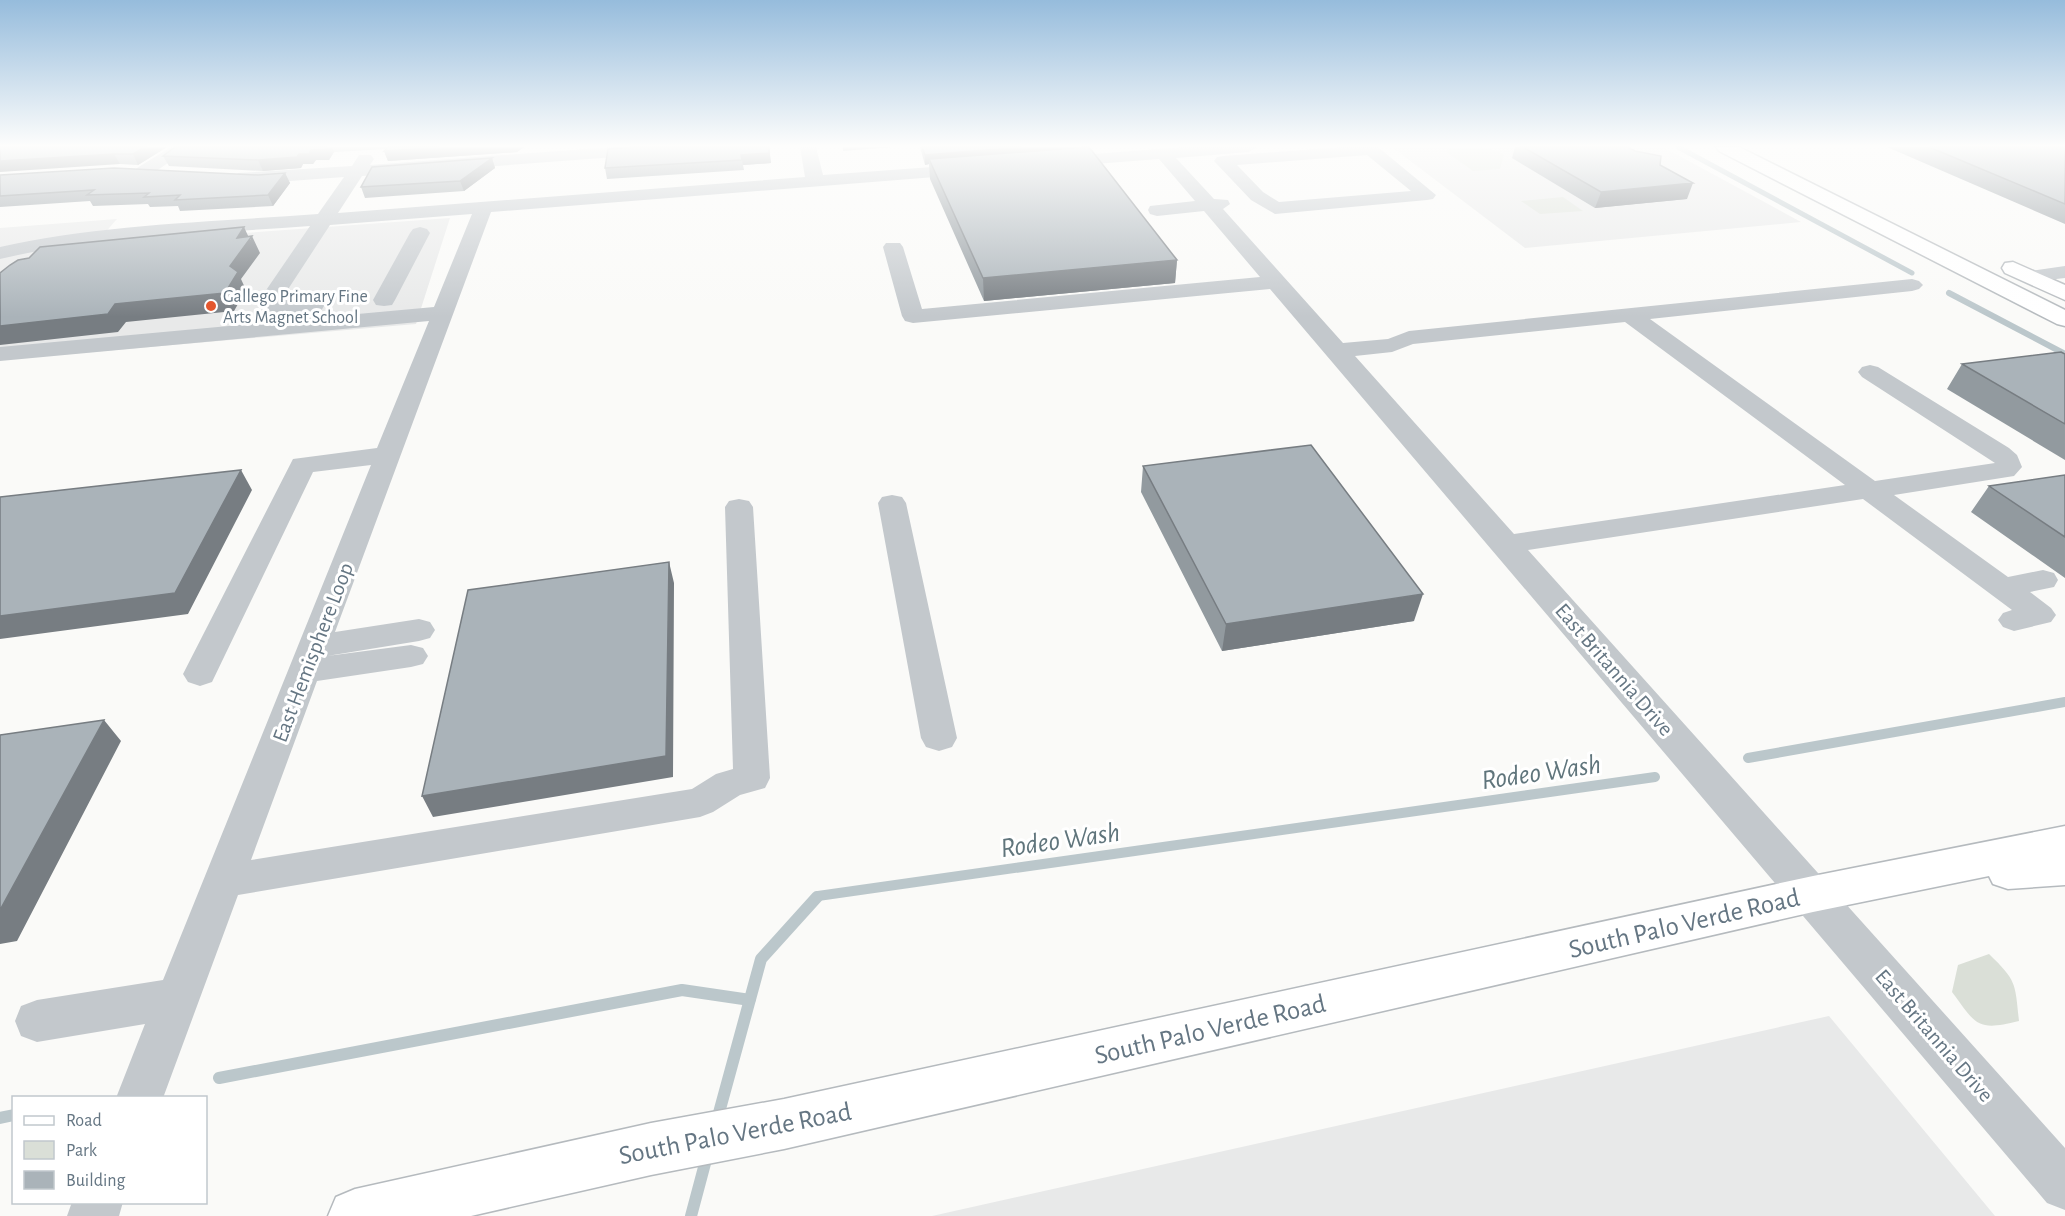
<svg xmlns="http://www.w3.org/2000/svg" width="2065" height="1216" viewBox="0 0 2065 1216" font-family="'Alegreya Sans',sans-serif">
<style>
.built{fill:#e8e9e9}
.green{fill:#dadfd7}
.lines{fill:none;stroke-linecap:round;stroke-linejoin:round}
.stream-far3{stroke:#bbc7cb;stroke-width:5}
.stream-far2{stroke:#bbc7cb;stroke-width:6}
.stream-far1{stroke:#bbc7cb;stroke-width:10}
.stream{stroke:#bbc7cb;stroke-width:12}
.major-casing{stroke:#b5babe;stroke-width:3}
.minor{fill:#c3c8cc;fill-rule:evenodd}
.major{fill:#fff;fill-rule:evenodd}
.wall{fill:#929a9f}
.shaded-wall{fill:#777d82}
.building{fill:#aab3b9;stroke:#777d82;stroke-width:1.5}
.poi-dot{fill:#e4572e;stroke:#fff;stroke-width:2}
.labels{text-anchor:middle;stroke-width:6;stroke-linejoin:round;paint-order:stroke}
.far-poi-label{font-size:18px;fill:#657683;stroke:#fff;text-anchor:start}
.street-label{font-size:22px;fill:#657683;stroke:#fff}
.near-street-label{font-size:27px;fill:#657683;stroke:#fff}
.near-water-label{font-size:28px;font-style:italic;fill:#60757c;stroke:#fff}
</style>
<rect width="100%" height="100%" fill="#fafaf8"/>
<path class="built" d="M 1392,147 L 1663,147 L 1801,222 L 1525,248 Z
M 450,218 L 416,324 L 0,360 L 0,228 L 117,219 L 95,244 Z
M 1829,1016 L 1995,1216 L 932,1216 Z"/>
<path class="green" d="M 1485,147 L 1504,154 L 1500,169 L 1473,171 L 1445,151 L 1451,148 Z
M 1563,197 L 1583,211 L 1540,214 L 1521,201 Z
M 1989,954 C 2017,981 2015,983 2019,1021 C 1976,1032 1976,1024 1952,992 L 1958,965 Z"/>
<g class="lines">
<path class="stream-far3" d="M 1678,147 L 1912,273"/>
<path class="stream-far2" d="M 1949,293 L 2065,354"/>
<path class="stream-far1" d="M 1748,758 L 2065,702
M 816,898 L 818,896 L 1655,777"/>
<path class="stream" d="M 219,1078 L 682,990 L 750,1000
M 0,1118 L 14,1115
M 717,1120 L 761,959 L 817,897
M 691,1216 L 707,1156"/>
<g class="major-casing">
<path id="major" d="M 1716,147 L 1739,147 L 2065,310 L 2065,326 L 2057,324 L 1719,151 Z
M 2013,262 L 2065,285 L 2065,300 L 2005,273 L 2002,268 L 2005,263 Z
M 2065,826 L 2065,885 L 2008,889 L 1993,884 L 1989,876 L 1813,912 L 784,1149 L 651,1175 L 471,1216 L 328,1216 L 336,1197 L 355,1189 L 651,1123 L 784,1099 L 1813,876 Z"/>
</g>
<path class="minor" d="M 171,147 L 191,147 L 149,176 L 137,176 L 134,172 L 137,168 Z
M 612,147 L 690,147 L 682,152 L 362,176 L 338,213 L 805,177 L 800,147 L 816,147 L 823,175 L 973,164 L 979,165 L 982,169 L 979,173 L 973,174 L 491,212 L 335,632 L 419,619 L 430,622 L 435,630 L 430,638 L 419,641 L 327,656 L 411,645 L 423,648 L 428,656 L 423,664 L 411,667 L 317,681 L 251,860 L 692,789 L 716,774 L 733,769 L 725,507 L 729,501 L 739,499 L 749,501 L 753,507 L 770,778 L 765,788 L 740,795 L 713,812 L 700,817 L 238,895 L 163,1098 L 116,1098 L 145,1024 L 37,1042 L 21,1036 L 15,1021 L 21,1006 L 37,1000 L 163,980 L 371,465 L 313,472 L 212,682 L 200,686 L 188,682 L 183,674 L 293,459 L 377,448 L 429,321 L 0,361 L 0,347 L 434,307 L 472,214 L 330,225 L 281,300 L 321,301 L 324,306 L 321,311 C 304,315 281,316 264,312 L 258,302 L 310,226 C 208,234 100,235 0,259 L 0,247 C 101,224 215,222 318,214 L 344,177 L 263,183 L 238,181 L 235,177 L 238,173 L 352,166 L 359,155 L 371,155 L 374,159 L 370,165 Z
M 1182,147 L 1257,147 L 1249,152 L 1176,158 L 1214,199 L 1228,200 L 1230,204 L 1223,209 L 1343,343 L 1388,339 L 1409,331 L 1912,279 L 1919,281 L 1923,285 L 1919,289 L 1912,291 L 1650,319 L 1875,481 L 1995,463 L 1862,377 L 1858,372 L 1862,367 L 1870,365 L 1878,367 L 2009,448 L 2017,455 L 2022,467 L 2014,476 L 1894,495 L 2008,577 L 2043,570 L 2054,573 L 2058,580 L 2054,587 L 2030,592 L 2051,608 L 2056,615 L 2051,622 L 2014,631 L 2003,627 L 1998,620 L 2003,613 L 2012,610 L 1863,499 L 1528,550 L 2065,1148 L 2065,1210 L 2047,1203 L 1270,289 L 913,323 L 905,321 L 902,316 L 883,247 L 886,243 L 900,243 L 903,247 L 922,309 L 1260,277 L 1204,211 L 1157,216 L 1150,214 L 1148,210 L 1150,206 L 1195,201 L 1159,159 L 1056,167 L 1050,166 L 1047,162 L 1050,158 L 1056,157 ZM 1625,322 L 1845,485 L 1514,534 L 1355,356 L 1392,352 L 1413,344 Z
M 1342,147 L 1378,147 L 1436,195 L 1433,199 L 1427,200 L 1275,214 L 1251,200 L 1214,161 L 1217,157 L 1223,156 ZM 1367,155 L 1411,191 L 1279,202 L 1263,192 L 1237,165 Z
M 420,227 L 427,229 L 430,233 L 395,300 L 392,305 L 384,306 L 376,305 L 373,300 L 410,233 L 413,229 Z
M 2065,266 L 2065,278 L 2030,282 L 2023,280 L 2020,276 L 2023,272 Z
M 892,495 L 902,497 L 906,503 L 957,738 L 952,747 L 939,751 L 926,747 L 921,738 L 878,503 L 882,497 Z
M 72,1202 L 123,1202 L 119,1216 L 67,1216 Z"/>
<use href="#major" class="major"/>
</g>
<path class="wall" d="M 0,147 L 167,147 L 138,165 L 120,164 Z
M 175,147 L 524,147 L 517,152 L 388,161 L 384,151 L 386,149 L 334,152 L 329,160 L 316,160 L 313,164 L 303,164 L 301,168 L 263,171 L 169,166 L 163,156 Z
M 639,147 L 769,147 L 771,163 L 743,165 L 744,170 L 607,179 L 605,168 Z
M 920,147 L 1078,147 L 1177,260 L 1175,283 L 984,301 L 930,179 L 929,164 L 925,165 Z
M 1515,147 L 1628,147 L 1660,165 L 1687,199 L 1595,208 L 1512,158 Z
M 1887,147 L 2065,147 L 2065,224 Z
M 492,158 L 495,168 L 464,191 L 365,198 L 361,187 Z
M 285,173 L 290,183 L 273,206 L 180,211 L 178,206 L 150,207 L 148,204 L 93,206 L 90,201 L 0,207 L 0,175 L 258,175 Z
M 2065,354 L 2065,460 L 1947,389 L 1962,364 Z
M 1143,466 L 1414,621 L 1222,651 L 1141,492 Z
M 2065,475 L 2065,578 L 1971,512 L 1989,486 Z"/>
<path class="shaded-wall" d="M 145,147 L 167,147 L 138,165 L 133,154 Z
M 326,147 L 332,147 L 334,152 L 329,160 L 316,160 L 313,164 L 303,164 L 301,168 L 263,171 L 258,160 Z
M 440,147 L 524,147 L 517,152 L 388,161 L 384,151 Z
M 769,147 L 771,163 L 743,165 L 744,170 L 741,155 Z
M 843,147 L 894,147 L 843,151 Z
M 1022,147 L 1078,147 L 1078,153 L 929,159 L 929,164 L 925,165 L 925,155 Z
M 114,154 L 120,164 L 0,172 L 0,161 Z
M 492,158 L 495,168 L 464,191 L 460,181 Z
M 285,173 L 290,183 L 273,206 L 268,195 Z
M 1693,183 L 1687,199 L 1595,208 L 1601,192 Z
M 244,227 L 250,240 L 252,236 L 260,253 L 241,279 L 246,290 L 234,311 L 126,322 L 118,332 L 0,345 L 0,326 L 115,304 L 230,266 L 237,238 Z
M 1177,260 L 1175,283 L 984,301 L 983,278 Z
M 241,470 L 252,490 L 188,614 L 0,639 L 0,616 Z
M 669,562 L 674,583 L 673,777 L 433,817 L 422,796 Z
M 1423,594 L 1414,621 L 1222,651 L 1226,624 Z
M 104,720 L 121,741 L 17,941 L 0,944 L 0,910 Z"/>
<path class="building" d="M 0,147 L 145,147 L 133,154 L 114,154 L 0,161 Z
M 175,147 L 326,147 L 325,149 L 311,150 L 309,154 L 299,154 L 297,157 L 258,160 L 163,156 Z
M 388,147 L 440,147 L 384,151 Z
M 639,147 L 769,147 L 769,153 L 741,155 L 742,160 L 605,168 L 608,149 Z
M 922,147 L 1022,147 L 925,155 Z
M 1089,147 L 1177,260 L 983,278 L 929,159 Z
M 1523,147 L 1628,147 L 1635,151 L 1661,156 L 1660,165 L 1693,183 L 1601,192 Z
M 1929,147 L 2065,147 L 2065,204 Z
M 492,158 L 460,181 L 361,187 L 372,167 Z
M 114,168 L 258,175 L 285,173 L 268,195 L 175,200 L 180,195 L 144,197 L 149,193 L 87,195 L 94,190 L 0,196 L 0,175 Z
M 244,227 L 237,238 L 252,236 L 230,266 L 238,272 L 225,293 L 115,304 L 108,314 L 0,326 L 0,273 L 10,265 L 18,260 L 29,258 L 40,247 Z
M 2061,352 L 2065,354 L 2065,424 L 1962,364 Z
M 1311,445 L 1423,594 L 1226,624 L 1143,466 Z
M 241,470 L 175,593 L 0,616 L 0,497 Z
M 2065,475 L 2065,537 L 1989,486 Z
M 669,562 L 666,756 L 422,796 L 468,590 Z
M 104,720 L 0,910 L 0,735 Z"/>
<linearGradient id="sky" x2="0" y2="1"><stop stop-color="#96bcdc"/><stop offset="0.46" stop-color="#fdfdfc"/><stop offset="1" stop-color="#fdfdfc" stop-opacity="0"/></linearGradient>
<rect width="2065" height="317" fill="url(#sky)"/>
<circle class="poi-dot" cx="211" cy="306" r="6"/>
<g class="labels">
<g class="far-poi-label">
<text x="223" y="302">Gallego Primary Fine<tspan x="223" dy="21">Arts Magnet School</tspan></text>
</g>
<g class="street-label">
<text transform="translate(312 652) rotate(-69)" y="8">East Hemisphere Loop</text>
<text transform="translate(1615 669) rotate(49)" y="8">East Britannia Drive</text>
<text transform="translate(1935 1035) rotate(49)" y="8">East Britannia Drive</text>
</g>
<g class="near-street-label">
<text transform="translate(1684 923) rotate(-13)" y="9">South Palo Verde Road</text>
<text transform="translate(1210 1029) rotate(-13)" y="9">South Palo Verde Road</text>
<text transform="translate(735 1133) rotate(-11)" y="9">South Palo Verde Road</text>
</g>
<g class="near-water-label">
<text transform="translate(1541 771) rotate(-8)" y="10">Rodeo Wash</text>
<text transform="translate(1060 839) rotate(-8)" y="10">Rodeo Wash</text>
</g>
</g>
<rect x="12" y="1096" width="195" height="108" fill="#ffffff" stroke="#c1c8cd" stroke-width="1.5"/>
<rect x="24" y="1116" width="30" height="9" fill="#ffffff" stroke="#c1c8cd" stroke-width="1.5"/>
<text x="66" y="1126" font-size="18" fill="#657683">Road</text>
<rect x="24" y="1141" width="30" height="18" fill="#dadfd7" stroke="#c1c8cd" stroke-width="1.5"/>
<text x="66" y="1156" font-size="18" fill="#657683">Park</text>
<rect x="24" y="1171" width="30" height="18" fill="#aab3b9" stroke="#c1c8cd" stroke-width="1.5"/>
<text x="66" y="1186" font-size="18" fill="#657683">Building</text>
</svg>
